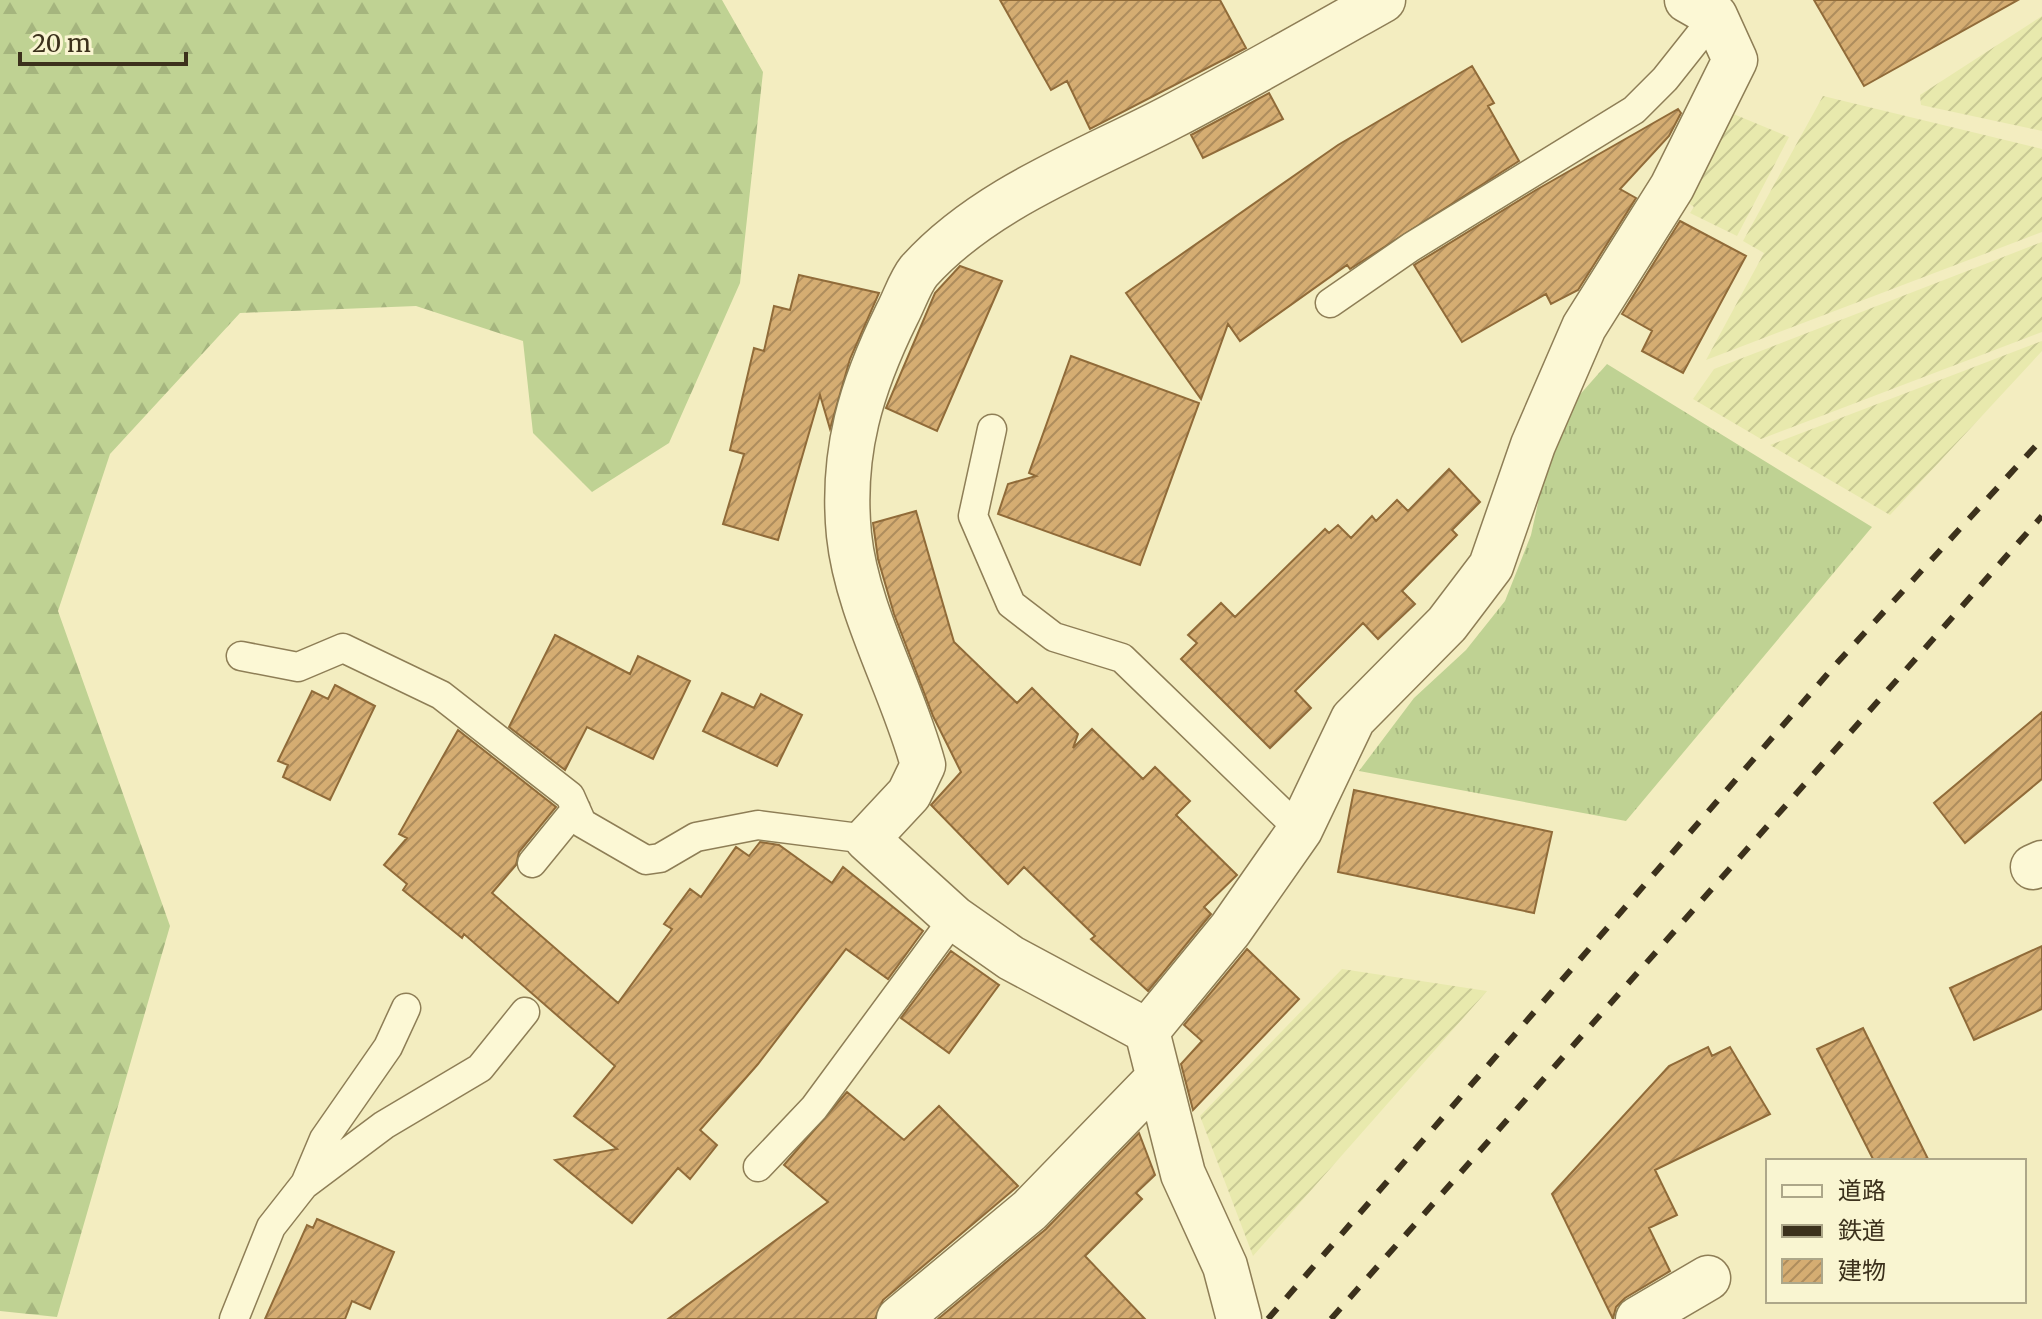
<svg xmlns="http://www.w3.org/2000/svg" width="2042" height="1319" viewBox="0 0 2042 1319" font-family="Merriweather,'Noto Sans JP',serif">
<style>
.farmland{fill:url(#farmland-furrows)}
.grass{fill:url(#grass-tufts)}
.forest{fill:url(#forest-firs)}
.building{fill:url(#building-hatch);stroke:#906b39;stroke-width:2}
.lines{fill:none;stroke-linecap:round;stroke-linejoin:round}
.service-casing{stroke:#8e7e56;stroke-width:31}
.minor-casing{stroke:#8e7e56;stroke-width:47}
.service{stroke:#fcf8d5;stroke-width:28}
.minor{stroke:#fcf8d5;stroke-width:44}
.rail{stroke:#3c311c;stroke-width:6;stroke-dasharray:14 14;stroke-linecap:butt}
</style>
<defs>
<pattern id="farmland-furrows" width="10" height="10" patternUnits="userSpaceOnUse" patternTransform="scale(2)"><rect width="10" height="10" fill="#e8e9ad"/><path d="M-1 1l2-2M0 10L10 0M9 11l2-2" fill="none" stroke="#c8c894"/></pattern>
<pattern id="grass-tufts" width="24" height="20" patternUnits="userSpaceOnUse" patternTransform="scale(2)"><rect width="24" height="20" fill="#bfd293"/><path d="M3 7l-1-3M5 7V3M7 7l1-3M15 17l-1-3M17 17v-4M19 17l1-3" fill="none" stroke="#a5b57e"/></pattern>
<pattern id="forest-firs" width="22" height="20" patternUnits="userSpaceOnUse" patternTransform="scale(2)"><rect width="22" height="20" fill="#bfd293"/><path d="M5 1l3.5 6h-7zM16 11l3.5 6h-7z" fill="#a5b57e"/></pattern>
<pattern id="building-hatch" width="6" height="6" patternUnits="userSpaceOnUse" patternTransform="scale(2)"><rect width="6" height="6" fill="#d5ad72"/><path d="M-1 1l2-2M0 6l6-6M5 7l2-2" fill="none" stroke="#ae8d5d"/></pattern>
</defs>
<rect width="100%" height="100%" fill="#f3edc0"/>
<path class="farmland" d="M 2042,16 L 2042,131 L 1921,105 L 1920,95 Z
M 1823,96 L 2042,149 L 2042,232 L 1706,360 L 1764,253 L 1743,241 Z
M 1731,113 L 1789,137 L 1737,236 L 1690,213 L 1694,207 L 1683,199 Z
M 2042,242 L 2042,332 L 1761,439 L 1693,399 L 1714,369 Z
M 2042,341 L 2042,351 L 1890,515 L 1770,445 Z
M 1342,969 L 1487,991 L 1253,1256 L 1200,1116 Z"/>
<path class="grass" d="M 1607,364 L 1872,527 L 1626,821 L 1359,771 L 1414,698 L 1466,650 L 1505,601 L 1531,535 L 1547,462 L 1576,399 Z"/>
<path class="forest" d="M 0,0 L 722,0 L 763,72 L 740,283 L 669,443 L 592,492 L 533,433 L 523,341 L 416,306 L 240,313 L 110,454 L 58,611 L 170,926 L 57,1317 L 0,1311 Z"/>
<path class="building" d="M 1000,0 L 1220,0 L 1246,48 L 1090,129 L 1067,81 L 1051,90 Z
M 1814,0 L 2018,0 L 1864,86 Z
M 1472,66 L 1494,103 L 1488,106 L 1519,161 L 1350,269 L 1347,265 L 1240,341 L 1228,324 L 1201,399 L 1126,293 L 1338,145 Z
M 1269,93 L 1283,119 L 1203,158 L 1191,135 Z
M 1678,109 L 1681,113 L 1669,136 L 1620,189 L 1636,198 L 1578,290 L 1551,304 L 1546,294 L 1462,342 L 1414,265 L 1536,190 Z
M 1680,221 L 1746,256 L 1683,373 L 1642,351 L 1652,331 L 1622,314 Z
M 960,266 L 1002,281 L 937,431 L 886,408 L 935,293 Z
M 799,275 L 879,293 L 850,359 L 830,429 L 820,395 L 778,540 L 723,524 L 744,454 L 730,450 L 754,348 L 764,351 L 774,306 L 790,310 Z
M 1071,356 L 1199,403 L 1140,565 L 998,514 L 1008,484 L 1036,476 L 1029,473 Z
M 1449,469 L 1480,502 L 1452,530 L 1457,535 L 1402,591 L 1415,604 L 1378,639 L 1363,623 L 1295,691 L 1311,708 L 1270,748 L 1181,659 L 1197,643 L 1188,635 L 1221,603 L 1235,617 L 1325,529 L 1329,533 L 1338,525 L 1351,538 L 1372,516 L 1376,521 L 1397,500 L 1408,511 Z
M 916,511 L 954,642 L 1017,703 L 1032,688 L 1078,734 L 1073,748 L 1092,729 L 1143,779 L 1155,767 L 1190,801 L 1176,815 L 1237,875 L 1204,907 L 1211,914 L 1148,991 L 1091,939 L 1095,936 L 1024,867 L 1008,884 L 931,805 L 961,772 L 933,716 L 894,614 L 878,559 L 873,523 Z
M 555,635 L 630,674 L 638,656 L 690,681 L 653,759 L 587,727 L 565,770 L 509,727 Z
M 335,685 L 375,706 L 330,800 L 283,777 L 288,765 L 278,761 L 312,691 L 328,699 Z
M 722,693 L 754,708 L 761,694 L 802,715 L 777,766 L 703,731 Z
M 2042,712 L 2042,779 L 1965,843 L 1934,803 Z
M 458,730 L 556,807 L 519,852 L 516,865 L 492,893 L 618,1003 L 672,929 L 664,924 L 690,889 L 701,897 L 736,847 L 749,856 L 760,842 L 779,845 L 832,883 L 843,867 L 923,931 L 888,979 L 846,949 L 758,1064 L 700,1130 L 717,1145 L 690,1179 L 678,1168 L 632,1223 L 555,1160 L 617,1149 L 574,1116 L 615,1066 L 464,934 L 462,938 L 403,890 L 407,884 L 384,865 L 407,838 L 399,834 Z
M 1354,790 L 1552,832 L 1534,913 L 1338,872 Z
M 2042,946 L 2042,1009 L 1974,1040 L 1950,988 Z
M 1247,949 L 1299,999 L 1193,1110 L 1181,1064 L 1202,1041 L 1184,1025 Z
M 951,951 L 999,985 L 949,1053 L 901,1018 Z
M 1863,1028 L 1929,1161 L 1874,1161 L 1817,1049 Z
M 1708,1047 L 1712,1056 L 1730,1047 L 1770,1114 L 1655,1170 L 1677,1215 L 1649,1228 L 1670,1271 L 1625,1298 L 1616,1307 L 1613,1319 L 1552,1194 L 1669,1066 Z
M 847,1092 L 904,1140 L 939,1106 L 1018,1186 L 883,1300 L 875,1319 L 668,1319 L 828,1202 L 784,1165 Z
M 1139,1133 L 1155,1175 L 1136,1193 L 1142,1199 L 1085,1256 L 1145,1319 L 938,1319 L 1046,1229 Z
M 317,1219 L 394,1252 L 370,1309 L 352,1301 L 345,1319 L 265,1319 L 307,1225 L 313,1228 Z"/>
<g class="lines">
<g class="service-casing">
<path id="service" d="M 1330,303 L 1411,247 L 1634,110 L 1665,79 L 1715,16
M 992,429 L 973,516 L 1011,604 L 1054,637 L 1122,658 L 1300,830
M 241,656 L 298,667 L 343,648 L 441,695 L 570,796 L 582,823 L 646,860 L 660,858 L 696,837 L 758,825 L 867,839
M 532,863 L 576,809
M 758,1167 L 814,1108 L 954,918
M 305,1184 L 324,1139 L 388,1047 L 406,1008
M 234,1319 L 271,1227 L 304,1185 L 384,1125 L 480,1068 L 525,1012"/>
</g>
<g class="minor-casing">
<path id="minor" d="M 2033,867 L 2042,863
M 1147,1031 L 1011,958 L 954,918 L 867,839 L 909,794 L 923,765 C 903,690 857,612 849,535 C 841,453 861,387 897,314 C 904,301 910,282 919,271 C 985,198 1085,162 1171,117 C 1242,80 1312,40 1383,0
M 899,1319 L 1030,1210 L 1157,1079
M 1239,1319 L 1225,1266 L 1183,1174 L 1147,1031 L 1230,930 L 1300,830 L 1353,719 L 1447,624 L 1491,566 L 1533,445 L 1584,327 L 1672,187 L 1735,60 L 1715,16 L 1687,0
M 1638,1319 L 1708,1278"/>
</g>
<use href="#service" class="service"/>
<use href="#minor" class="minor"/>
<path class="rail" d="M 1268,1319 L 1837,663 L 2042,439
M 1331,1319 L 2042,516"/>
</g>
<rect x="1766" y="1159" width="260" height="144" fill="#f9f5d1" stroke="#ada789" stroke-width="2"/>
<rect x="1782" y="1185" width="40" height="12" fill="#fcf8d5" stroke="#ada789" stroke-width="2"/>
<text x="1838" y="1199" font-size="24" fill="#3c311c">道路</text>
<rect x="1782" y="1225" width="40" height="12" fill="#3c311c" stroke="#ada789" stroke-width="2"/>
<text x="1838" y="1239" font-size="24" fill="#3c311c">鉄道</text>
<rect x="1782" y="1259" width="40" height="24" fill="url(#building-hatch)" stroke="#ada789" stroke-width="2"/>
<text x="1838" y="1279" font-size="24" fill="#3c311c">建物</text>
<path d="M20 52v12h166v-12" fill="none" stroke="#3c311c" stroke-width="4"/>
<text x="32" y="52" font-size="24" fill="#3c311c" stroke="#f9f5d1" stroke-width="6" paint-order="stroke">20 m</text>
</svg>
